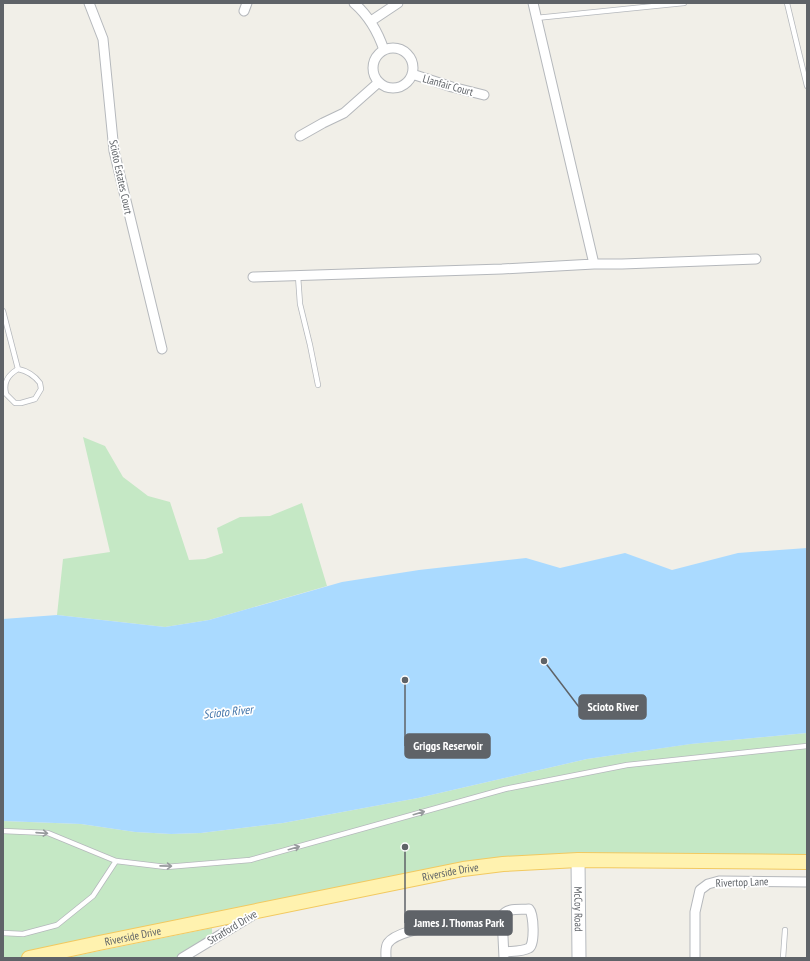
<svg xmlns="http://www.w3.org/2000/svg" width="810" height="961" viewBox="0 0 810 961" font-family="'PT Sans Narrow',sans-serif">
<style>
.green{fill:#c5e8c5}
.water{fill:#aadaff}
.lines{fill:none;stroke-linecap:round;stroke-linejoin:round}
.lane-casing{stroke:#b5b8bc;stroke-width:6}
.street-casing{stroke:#b5b8bc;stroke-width:11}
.secondary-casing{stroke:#b6babf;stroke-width:15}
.primary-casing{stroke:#f2c960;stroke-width:16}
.lane{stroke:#fff;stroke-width:4.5}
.street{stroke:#fff;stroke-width:9}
.secondary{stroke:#fff;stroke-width:13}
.primary{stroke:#fff2af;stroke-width:14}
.oneway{stroke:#979a9d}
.labels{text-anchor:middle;stroke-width:3.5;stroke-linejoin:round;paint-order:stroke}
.street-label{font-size:11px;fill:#5f6368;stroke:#fff}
.water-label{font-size:12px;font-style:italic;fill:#4174aa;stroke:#fff}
.leader{fill:none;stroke:#5f6368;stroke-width:1.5}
.callout-dot{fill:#5f6368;stroke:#fff;stroke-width:1.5}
.callout{fill:#5f6368;stroke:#5f6368;stroke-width:1.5}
.callout-label{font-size:12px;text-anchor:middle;font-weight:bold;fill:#fff}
</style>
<rect width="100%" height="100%" fill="#f1efe8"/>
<path class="green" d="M 83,437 L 105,446 L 123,477 L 148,496 L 170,502 L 189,560 L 205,559 L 223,553 L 217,528 L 240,517 L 270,516 L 302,503 L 327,586 L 209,620 L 165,627 L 57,615 L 63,559 L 110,552 Z
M 807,733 L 807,860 L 538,861 L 29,958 L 3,958 L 3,821 L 81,824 L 135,832 L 171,834 L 201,833 L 283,823 L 418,798 L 587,759 L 690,744 Z
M 212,928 L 212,935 L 205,941 L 176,958 L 65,958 Z"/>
<path class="water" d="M 807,548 L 807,733 L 691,744 L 587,759 L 418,798 L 283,823 L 201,833 L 171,834 L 135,832 L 81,824 L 3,821 L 3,619 L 57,615 L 165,627 L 209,620 L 342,582 L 419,570 L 526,558 L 560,568 L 625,553 L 672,570 L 738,553 Z"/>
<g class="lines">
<g class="lane-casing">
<path id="lane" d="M 787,3 L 807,86
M 536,18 L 684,3
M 298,276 L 300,304 L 310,345 L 318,385
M 3,311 L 18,369
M 18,369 C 28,371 34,375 40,383 L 41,389 L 35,399 L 21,403 L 15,403 L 6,394 C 3,382 8,375 18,369 Z
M 3,831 L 48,833 L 116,861 L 166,867 L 250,860 L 505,789 L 627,765 L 807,746
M 3,933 L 23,934 L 57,925 L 93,896 L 116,861
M 783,958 L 785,930"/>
</g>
<g class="street-casing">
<path id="street" d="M 89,3 L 103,39 L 114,151 L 162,349
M 354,3 C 369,16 378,32 384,50
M 533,3 L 594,264
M 244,11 L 247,3
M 371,21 L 398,3
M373 68a20 20 0 1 1 40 0a20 20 0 1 1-40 0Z
M 412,74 L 452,87 L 484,95
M 300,136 L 323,123 L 344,113 L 379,82
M 253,277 L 502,269 L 594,264 L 622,264 L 756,259
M 504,952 C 511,951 522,952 529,948 C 535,945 534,914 529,909 C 520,910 507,907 502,916 L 504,958
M 182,958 L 253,915
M 386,958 C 386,953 385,947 388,943 C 397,930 438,926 453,922
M 695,958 L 695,912 L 700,890 L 708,884 L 719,881 L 807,882"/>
</g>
<g class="secondary-casing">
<g id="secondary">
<path id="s1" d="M 578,860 L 579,958"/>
</g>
</g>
<g class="primary-casing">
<g id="primary">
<path id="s2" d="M 29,958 L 99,943 L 463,869 L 503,864 L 578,860 L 807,862"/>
</g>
</g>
<use href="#lane" class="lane"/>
<use href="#street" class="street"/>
<use href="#secondary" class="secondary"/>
<use href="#primary" class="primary"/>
</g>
<defs><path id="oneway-shaft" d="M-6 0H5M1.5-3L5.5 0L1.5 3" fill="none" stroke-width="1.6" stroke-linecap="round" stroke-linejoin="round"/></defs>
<g class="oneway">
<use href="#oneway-shaft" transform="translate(419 813) rotate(-16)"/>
<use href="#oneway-shaft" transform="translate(42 833) rotate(4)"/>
<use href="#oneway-shaft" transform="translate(294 848) rotate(-16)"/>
<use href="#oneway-shaft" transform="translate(166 866) rotate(1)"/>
</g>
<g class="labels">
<g class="street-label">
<text transform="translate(448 85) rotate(16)" y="4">Llanfair Court</text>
<text transform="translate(121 177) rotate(78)" y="4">Scioto Estates Court</text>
<text dy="4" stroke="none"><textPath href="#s2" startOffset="430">Riverside Drive</textPath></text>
<text transform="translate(742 882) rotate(-2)" y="4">Rivertop Lane</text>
<text dy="4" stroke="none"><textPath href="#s1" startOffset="49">McCoy Road</textPath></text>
<text transform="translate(232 927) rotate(-31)" y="4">Stratford Drive</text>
<text dy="4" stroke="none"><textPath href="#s2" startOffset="106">Riverside Drive</textPath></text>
</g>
<g class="water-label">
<text transform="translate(228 712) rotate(-6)" y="4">Scioto River</text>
</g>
</g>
<path class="leader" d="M544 661L579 707M405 680L405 746M405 847L405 923"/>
<g class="callout-dot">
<circle cx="544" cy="661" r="4"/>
<circle cx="405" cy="680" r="4"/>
<circle cx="405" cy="847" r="4"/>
</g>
<g class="callout">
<rect x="579" y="695" width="67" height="24" rx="4"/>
<rect x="405" y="734" width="85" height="24" rx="4"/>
<rect x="405" y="911" width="107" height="24" rx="4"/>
</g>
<g class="callout-label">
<text x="613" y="711">Scioto River</text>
<text x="448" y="750">Griggs Reservoir</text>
<text x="459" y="927">James J. Thomas Park</text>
</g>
<rect width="810" height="961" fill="none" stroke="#5f6368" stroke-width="8"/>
</svg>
